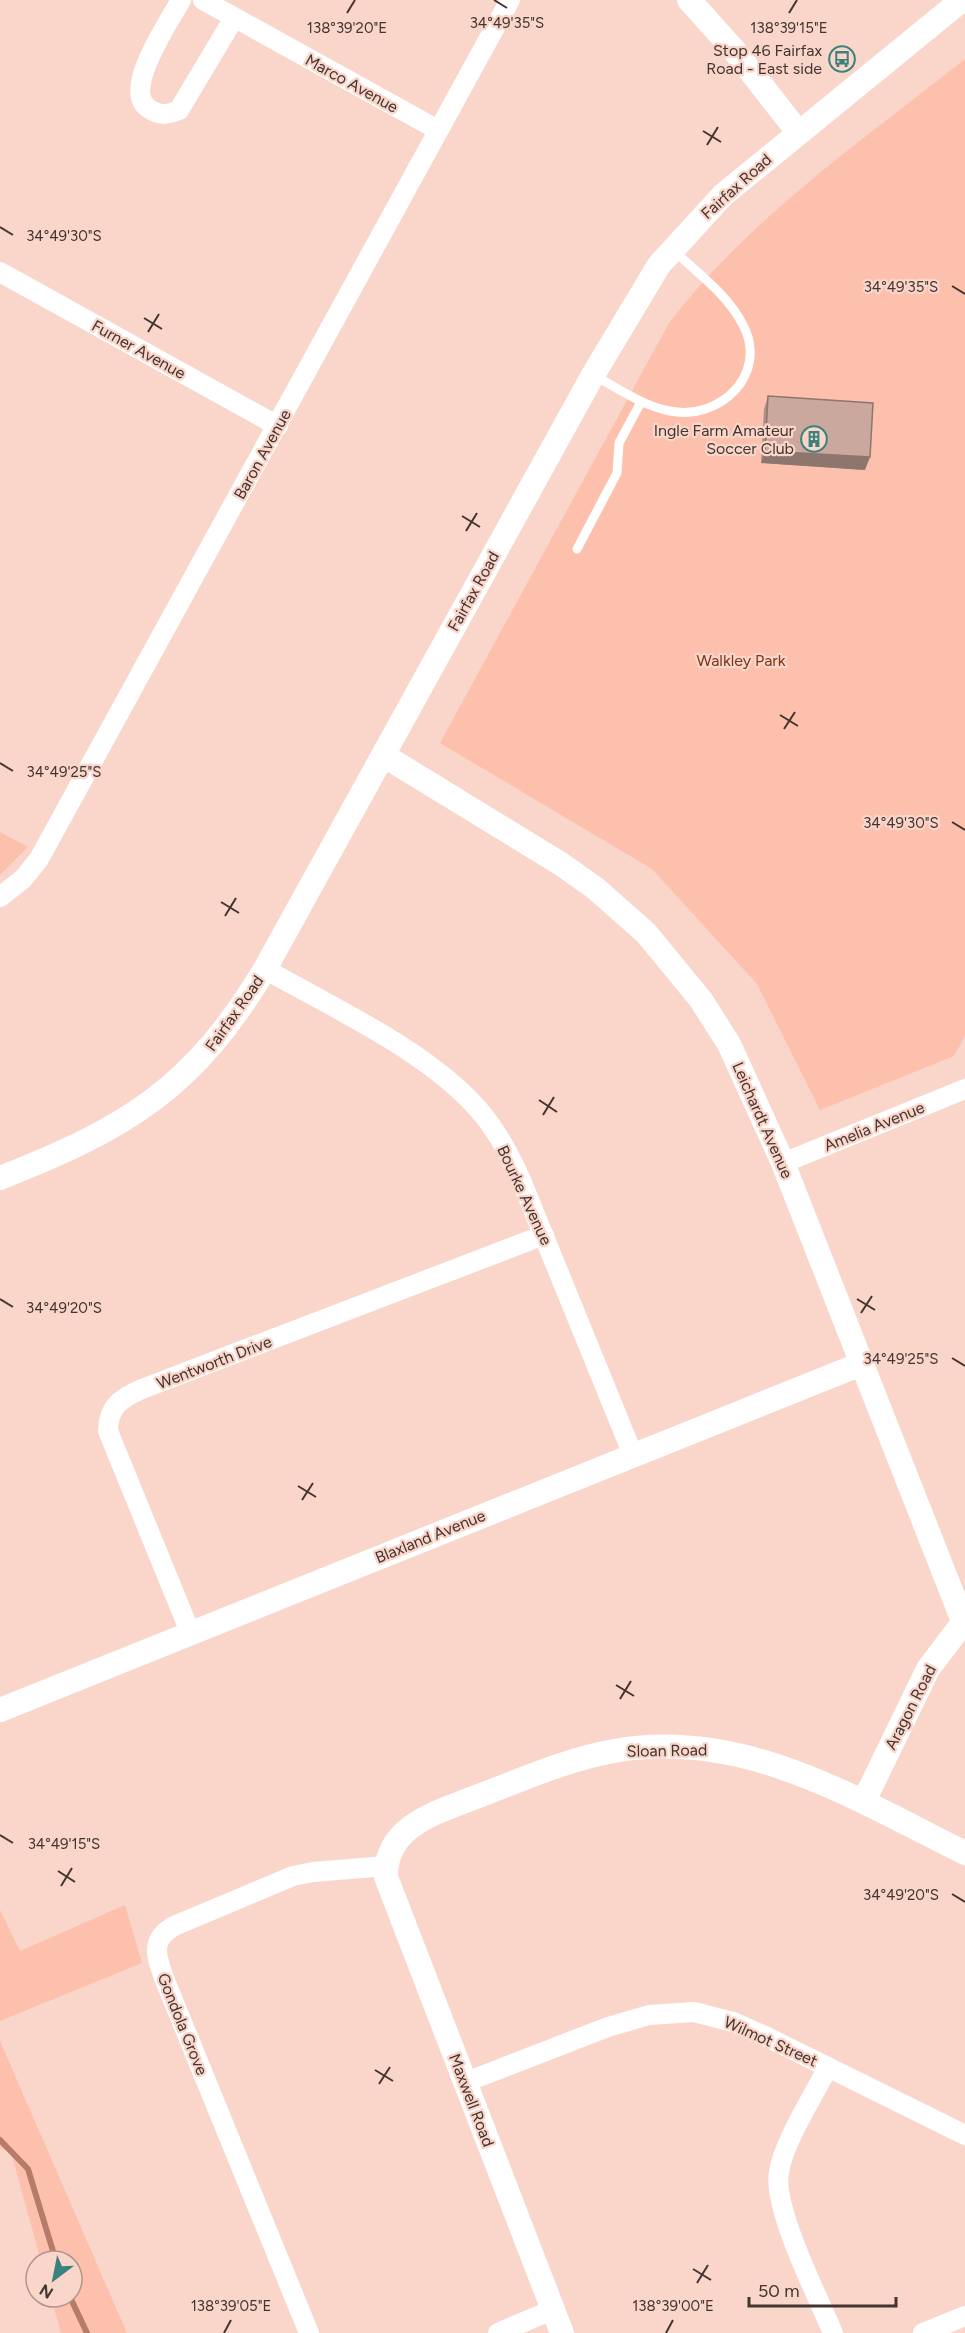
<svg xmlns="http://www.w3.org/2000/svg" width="965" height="2333" viewBox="0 0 965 2333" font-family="Figtree,sans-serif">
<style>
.green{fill:#fdc0ac}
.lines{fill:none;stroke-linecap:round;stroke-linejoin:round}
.stream{stroke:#b67c69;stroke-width:6}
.service{stroke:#fff;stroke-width:9}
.minor{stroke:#fff;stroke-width:20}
.tertiary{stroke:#fff;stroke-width:24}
.wall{fill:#ae9087}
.shaded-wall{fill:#8d766e}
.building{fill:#caa89d;stroke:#8d766e;stroke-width:1.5}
.ticks{fill:none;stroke:#433530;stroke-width:2}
.labels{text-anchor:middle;stroke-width:4.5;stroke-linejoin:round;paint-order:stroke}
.poi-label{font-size:16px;fill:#433530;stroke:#f9d5ca;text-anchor:end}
.street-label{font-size:16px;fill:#433530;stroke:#f9d5ca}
.park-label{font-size:16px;fill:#7d341a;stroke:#f9d5ca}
.ticks-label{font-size:15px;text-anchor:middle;fill:#433530;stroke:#f9d5ca;stroke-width:4.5;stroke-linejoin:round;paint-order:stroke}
</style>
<rect width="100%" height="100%" fill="#f9d5ca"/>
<path class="green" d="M 965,59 L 965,1036 L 954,1056 L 820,1110 L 757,984 L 652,869 L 440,743 L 669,323 C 749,218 862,141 965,59 Z
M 0,832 L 28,847 L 0,875 Z
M 125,1905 L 142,1963 L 0,2021 L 0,1910 L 20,1951 Z
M 0,2041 L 127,2333 L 61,2333 L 51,2297 L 72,2297 L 72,2261 L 41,2261 L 11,2152 L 0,2148 Z"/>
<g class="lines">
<path class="stream" d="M 0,2140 L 28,2169 L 56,2261
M 70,2297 L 87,2333"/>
<path class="service" d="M 595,376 C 619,389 643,406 670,411 C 720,421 769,374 743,325 C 728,295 699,274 674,251
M 577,549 L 617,473 L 619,443 L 641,402"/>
<path class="minor" d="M 181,0 C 169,22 122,89 148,108 C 159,116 168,115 179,110 L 234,18
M 203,0 L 438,130
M 0,272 L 278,426
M 0,897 L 23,879 L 39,859 L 510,0
M 265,969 C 333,1008 428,1051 479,1110 C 497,1131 510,1155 521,1180 L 633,1455
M 783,1163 L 965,1089
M 190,1632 L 108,1431 C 108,1407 121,1398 142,1389 L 544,1235
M 828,2067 C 814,2095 783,2143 779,2172 C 772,2207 818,2297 833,2333
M 466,2082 L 608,2027 L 649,2015 L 694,2012 L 733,2022 L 765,2036 L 965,2135
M 309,2333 L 164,1978 C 156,1955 150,1940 174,1926 L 293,1876 L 313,1872 L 386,1866
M 498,2333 L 552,2310
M 923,2333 L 965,2316"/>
<path class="tertiary" d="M 689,0 L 734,50 L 798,132
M 383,755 L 561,864 L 595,888 L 646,933 L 701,1000 L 729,1044 L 783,1163 L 963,1621
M 0,1178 C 127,1128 193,1089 265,969 L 593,375 L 659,265 L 723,195 L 962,0
M 0,1710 L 861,1364
M 864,1801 L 928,1669 L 965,1620
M 562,2333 L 386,1877 C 385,1829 431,1814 468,1800 C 517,1782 563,1760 614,1751 C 743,1728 854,1798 965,1853"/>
</g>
<path class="wall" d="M 768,396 L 865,470 L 761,463 L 764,409 Z"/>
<path class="shaded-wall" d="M 765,451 L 870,457 L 865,470 L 761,463 Z"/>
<path class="building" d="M 768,396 L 873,403 L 870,457 L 765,451 Z"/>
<path class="ticks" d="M 494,0 L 507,8M 347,13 L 355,0M 789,13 L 797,0M 703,131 L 721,142M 707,145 L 718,127M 0,227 L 13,235M 952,286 L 965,294M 144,318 L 162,329M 148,332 L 159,314M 462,516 L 480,527M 466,531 L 477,513M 780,715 L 798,726M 784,729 L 795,712M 0,763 L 13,771M 952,822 L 965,830M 221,902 L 239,913M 225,916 L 236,898M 539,1100 L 557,1112M 543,1115 L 554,1097M 0,1299 L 13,1307M 857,1299 L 875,1310M 861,1313 L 872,1296M 952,1358 L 965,1366M 298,1486 L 316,1497M 302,1500 L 313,1483M 616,1685 L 634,1696M 620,1699 L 631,1681M 0,1835 L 13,1843M 58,1871 L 75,1882M 61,1886 L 72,1868M 952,1894 L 965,1902M 375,2070 L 393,2081M 379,2084 L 390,2067M 693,2269 L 711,2280M 697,2283 L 708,2265M 224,2333 L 231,2320M 666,2333 L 673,2320"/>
<defs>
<g id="bus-ring" transform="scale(1.35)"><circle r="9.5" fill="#f9d5ca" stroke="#3b827d" stroke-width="1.5"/><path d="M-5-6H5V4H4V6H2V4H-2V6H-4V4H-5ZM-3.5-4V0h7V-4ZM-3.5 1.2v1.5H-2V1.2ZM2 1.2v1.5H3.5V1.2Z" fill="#3b827d"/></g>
<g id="building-ring" transform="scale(1.35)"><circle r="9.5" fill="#f9d5ca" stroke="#3b827d" stroke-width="1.5"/><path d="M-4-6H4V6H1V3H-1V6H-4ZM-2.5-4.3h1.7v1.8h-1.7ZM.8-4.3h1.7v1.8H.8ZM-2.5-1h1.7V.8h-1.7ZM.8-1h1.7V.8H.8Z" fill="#3b827d"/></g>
</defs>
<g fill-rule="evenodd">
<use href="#bus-ring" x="842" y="59"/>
<use href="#building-ring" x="814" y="439"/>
</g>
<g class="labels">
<g class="poi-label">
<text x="822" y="56">Stop 46 Fairfax<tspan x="822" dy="18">Road - East side</tspan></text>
<text x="794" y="436">Ingle Farm Amateur<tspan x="794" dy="18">Soccer Club</tspan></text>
</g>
<g class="street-label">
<text transform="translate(352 83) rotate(29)" y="6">Marco Avenue</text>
<text transform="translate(736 186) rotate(-42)" y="6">Fairfax Road</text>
<text transform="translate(139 349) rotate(29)" y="6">Furner Avenue</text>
<text transform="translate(262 454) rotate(-61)" y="6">Baron Avenue</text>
<text transform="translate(473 591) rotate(-61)" y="6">Fairfax Road</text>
<text transform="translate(234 1013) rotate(-55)" y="6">Fairfax Road</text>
<text transform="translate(763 1120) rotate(66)" y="6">Leichardt Avenue</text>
<text transform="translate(874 1126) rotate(-22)" y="6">Amelia Avenue</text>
<text transform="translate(525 1195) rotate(65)" y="6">Bourke Avenue</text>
<text transform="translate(214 1362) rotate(-21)" y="6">Wentworth Drive</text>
<text transform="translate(430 1536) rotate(-22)" y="6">Blaxland Avenue</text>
<text transform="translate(910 1707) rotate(-63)" y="6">Aragon Road</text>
<text transform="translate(667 1750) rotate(-1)" y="6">Sloan Road</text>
<text transform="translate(183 2024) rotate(68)" y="6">Gondola Grove</text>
<text transform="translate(771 2041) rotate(24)" y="6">Wilmot Street</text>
<text transform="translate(472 2100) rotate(69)" y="6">Maxwell Road</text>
</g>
<g class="park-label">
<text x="741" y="666">Walkley Park</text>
</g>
</g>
<g class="ticks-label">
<text x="507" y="28">34°49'35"S</text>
<text x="347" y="33">138°39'20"E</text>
<text x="789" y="33">138°39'15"E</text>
<text x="64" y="241">34°49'30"S</text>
<text x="901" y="292">34°49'35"S</text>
<text x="64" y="777">34°49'25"S</text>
<text x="901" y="828">34°49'30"S</text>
<text x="64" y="1313">34°49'20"S</text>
<text x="901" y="1364">34°49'25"S</text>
<text x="64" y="1849">34°49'15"S</text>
<text x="901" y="1900">34°49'20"S</text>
<text x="231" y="2311">138°39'05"E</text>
<text x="673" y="2311">138°39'00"E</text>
</g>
<g transform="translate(54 2279) rotate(212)"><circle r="28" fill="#f9d5ca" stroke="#b0958c" stroke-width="1.5"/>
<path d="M0-4.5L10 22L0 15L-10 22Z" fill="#3b827d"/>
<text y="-9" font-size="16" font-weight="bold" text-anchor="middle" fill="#433530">N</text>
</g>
<path d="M749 2297v9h147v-9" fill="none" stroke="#433530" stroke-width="3"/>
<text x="758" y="2297" font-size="18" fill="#433530" stroke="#f9d5ca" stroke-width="4.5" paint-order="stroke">50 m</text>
</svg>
